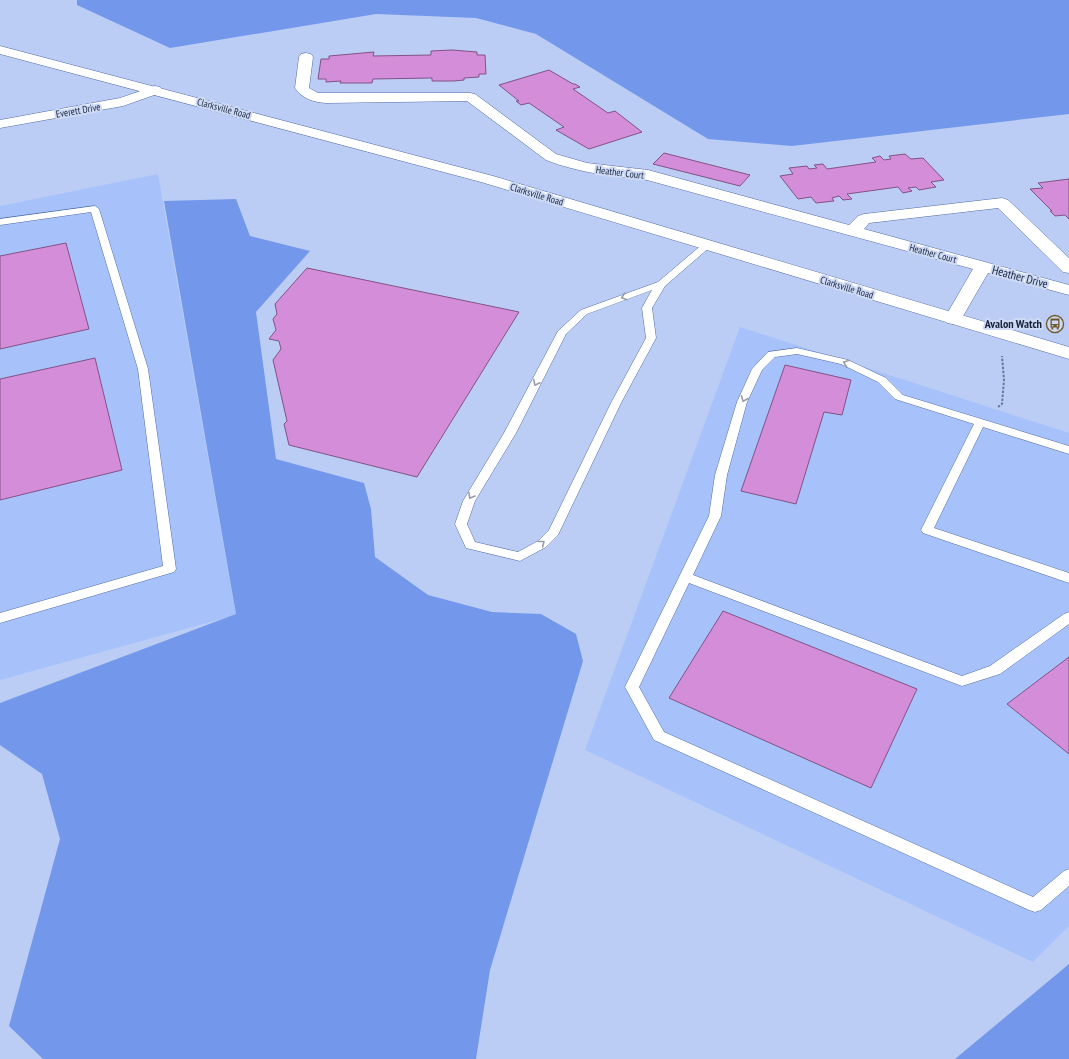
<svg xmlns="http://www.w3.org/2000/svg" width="1069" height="1059" viewBox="0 0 1069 1059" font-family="'PT Sans Narrow',sans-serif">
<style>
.built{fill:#a7c2fa}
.forest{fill:#7398eb}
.building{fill:#d48dd8;stroke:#825285}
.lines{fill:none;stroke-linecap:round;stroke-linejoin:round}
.lane-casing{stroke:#536ca6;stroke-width:1}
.street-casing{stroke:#536ca6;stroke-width:1}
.secondary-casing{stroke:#536ca6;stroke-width:1}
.path{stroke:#697897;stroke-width:2;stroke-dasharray:2.5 1.5;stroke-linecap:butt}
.lane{fill:#fff;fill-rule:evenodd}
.street{fill:#fff;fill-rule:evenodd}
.secondary{fill:#fff;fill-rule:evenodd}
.oneway{stroke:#979ca7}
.labels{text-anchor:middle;stroke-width:4;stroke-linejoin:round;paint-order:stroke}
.far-street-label{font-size:10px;fill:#18233b;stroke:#cedaf5}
.street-label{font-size:12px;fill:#18233b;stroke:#cedaf5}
.poi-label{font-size:12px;font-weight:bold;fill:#18233b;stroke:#cedaf5;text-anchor:end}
</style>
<rect width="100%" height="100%" fill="#bbcdf4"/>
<path class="built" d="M 158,174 L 236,615 L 0,680 L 0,206 Z
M 740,327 L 1069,433 L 1069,926 L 1033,962 L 585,750 Z"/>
<path class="forest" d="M 77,0 L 1069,0 L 1069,114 L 792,146 L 708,139 L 536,34 L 476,18 L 376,14 L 170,48 L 77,5 Z
M 236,199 L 250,236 L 310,251 L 256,312 L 276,459 L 364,483 L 371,509 L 375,557 L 428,595 L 492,612 L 541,614 L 576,634 L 583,661 L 490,970 L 476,1059 L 43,1059 L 9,1026 L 60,839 L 42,774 L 0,745 L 0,703 L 236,614 L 164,201 Z
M 1069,964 L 1069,1059 L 955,1059 Z"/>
<path class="building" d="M 452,50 L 477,52 L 477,55 L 485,55 L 486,74 L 479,74 L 479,77 L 464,78 L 464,80 L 454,81 L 432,81 L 432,78 L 373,79 L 372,83 L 340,83 L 341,81 L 326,82 L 326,79 L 318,79 L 321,59 L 329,59 L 329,56 L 374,52 L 373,56 L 431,55 L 431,51 Z
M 549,70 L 573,84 L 575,84 L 580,87 L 573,89 L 608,113 L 615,111 L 642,132 L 589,149 L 556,130 L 564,127 L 529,103 L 521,105 L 516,101 L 519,101 L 499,85 Z
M 664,153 L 750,175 L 740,186 L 653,164 Z
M 905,154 L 911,159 L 923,158 L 944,180 L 931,182 L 936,187 L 919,190 L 916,187 L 908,188 L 912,191 L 903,193 L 898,187 L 847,194 L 852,199 L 843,200 L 839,196 L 832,198 L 834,201 L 816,203 L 811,197 L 798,199 L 780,176 L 793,174 L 789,168 L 807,166 L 809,169 L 817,168 L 814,165 L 823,164 L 827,169 L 876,162 L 872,158 L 880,156 L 884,160 L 891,159 L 889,156 Z
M 1069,179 L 1069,219 L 1065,215 L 1055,216 L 1050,211 L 1052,211 L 1030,189 L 1043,188 L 1038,183 Z
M 66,243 L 89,329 L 0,349 L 0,256 Z
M 307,268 L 519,312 L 417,477 L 289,445 L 284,424 L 287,421 L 273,360 L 281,349 L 279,341 L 269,339 L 276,330 L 273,319 L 277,314 L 275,304 Z
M 95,358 L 122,470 L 0,500 L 0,379 Z
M 785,365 L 851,380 L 842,415 L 824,412 L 796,504 L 741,491 Z
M 723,611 L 917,689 L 871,788 L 669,698 Z
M 1069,657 L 1069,754 L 1007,704 Z"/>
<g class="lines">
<g class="lane-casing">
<path id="lane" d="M 95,206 L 99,209 L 148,369 L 176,569 L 174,572 L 0,623 L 0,613 L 163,566 L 138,369 L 91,212 L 0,225 L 0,219 Z
M 707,242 L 710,243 L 710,247 L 665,286 L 652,308 L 656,338 L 621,403 L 558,535 L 546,547 L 520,561 L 466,548 L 455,524 L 463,501 L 504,433 L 558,331 L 581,310 L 658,282 L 704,243 ZM 652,290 L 642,308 L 646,338 L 611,403 L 549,530 L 538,541 L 518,552 L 475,542 L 467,524 L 475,501 L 516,433 L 566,334 L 587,314 Z
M 797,348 L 848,360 L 886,378 L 903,395 L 1069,446 L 1069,454 L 983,427 L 934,528 L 1069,573 L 1069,583 L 923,533 L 921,530 L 974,424 L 895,399 L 878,382 L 841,364 L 797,354 L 775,357 L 762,370 L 747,402 L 727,475 L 721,516 L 693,575 L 962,676 L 990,666 L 1064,614 L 1069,612 L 1069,624 L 1000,674 L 962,686 L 689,583 L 639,687 L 664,732 L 1033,897 L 1064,871 L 1069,869 L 1069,886 L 1041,910 L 1035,912 L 1029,910 L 654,740 L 625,687 L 709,516 L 715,475 L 737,402 L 752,369 L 768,352 Z"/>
</g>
<g class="street-casing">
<path id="street" d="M 306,53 L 311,54 L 313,57 L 309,88 L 318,93 L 470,93 L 475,94 L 556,154 L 587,163 L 648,170 L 849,225 L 858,216 L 864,214 L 1002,198 L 1008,200 L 1069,258 L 1069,273 L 1063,272 L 998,208 L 869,223 L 864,229 L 1069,285 L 1069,295 L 988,273 L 959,323 L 953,324 L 947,323 L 944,319 L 973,269 L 647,180 C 612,176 579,173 546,160 L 467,101 L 326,103 C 313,102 303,99 295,88 L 299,57 L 301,54 Z
M 155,86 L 160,87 L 162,90 L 160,93 L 123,106 L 0,128 L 0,120 L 120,98 Z"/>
</g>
<g class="secondary-casing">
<path id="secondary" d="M 0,46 L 493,176 L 1069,347 L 1069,359 L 481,182 L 0,54 Z"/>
</g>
<path class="path" d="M 998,407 L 1002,404 L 1004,380 L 1002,356"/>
<use href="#lane" class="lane"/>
<use href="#street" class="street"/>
<use href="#secondary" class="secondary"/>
</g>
<defs><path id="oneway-chevron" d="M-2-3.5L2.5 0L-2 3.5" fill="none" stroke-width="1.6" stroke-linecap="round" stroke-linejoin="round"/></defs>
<g class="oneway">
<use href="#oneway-chevron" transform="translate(624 297) rotate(161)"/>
<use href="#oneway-chevron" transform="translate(846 363) rotate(-159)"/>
<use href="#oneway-chevron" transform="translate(536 383) rotate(117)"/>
<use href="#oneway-chevron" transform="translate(744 399) rotate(112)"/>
<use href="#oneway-chevron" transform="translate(471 496) rotate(120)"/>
<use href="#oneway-chevron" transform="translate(542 543) rotate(-38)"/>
</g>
<defs>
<g id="bus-ring" transform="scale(0.9)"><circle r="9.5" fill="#cedaf5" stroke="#705a29" stroke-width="1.5"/><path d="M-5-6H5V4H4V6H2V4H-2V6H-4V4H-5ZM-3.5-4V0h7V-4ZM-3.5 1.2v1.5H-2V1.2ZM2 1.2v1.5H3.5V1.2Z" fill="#705a29"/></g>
</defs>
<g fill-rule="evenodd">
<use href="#bus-ring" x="1055" y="324"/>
</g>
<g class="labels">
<g class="far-street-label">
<text transform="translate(224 108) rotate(15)" y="4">Clarksville Road</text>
<text transform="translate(78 110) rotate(-10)" y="4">Everett Drive</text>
<text transform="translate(620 172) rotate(7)" y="4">Heather Court</text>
<text transform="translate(537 194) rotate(17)" y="4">Clarksville Road</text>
<text transform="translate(933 253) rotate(15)" y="4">Heather Court</text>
<text transform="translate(847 287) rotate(17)" y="4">Clarksville Road</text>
</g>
<g class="street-label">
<text transform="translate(1020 277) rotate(15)" y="4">Heather Drive</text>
</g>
<g class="poi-label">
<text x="1042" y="328">Avalon Watch</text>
</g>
</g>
</svg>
